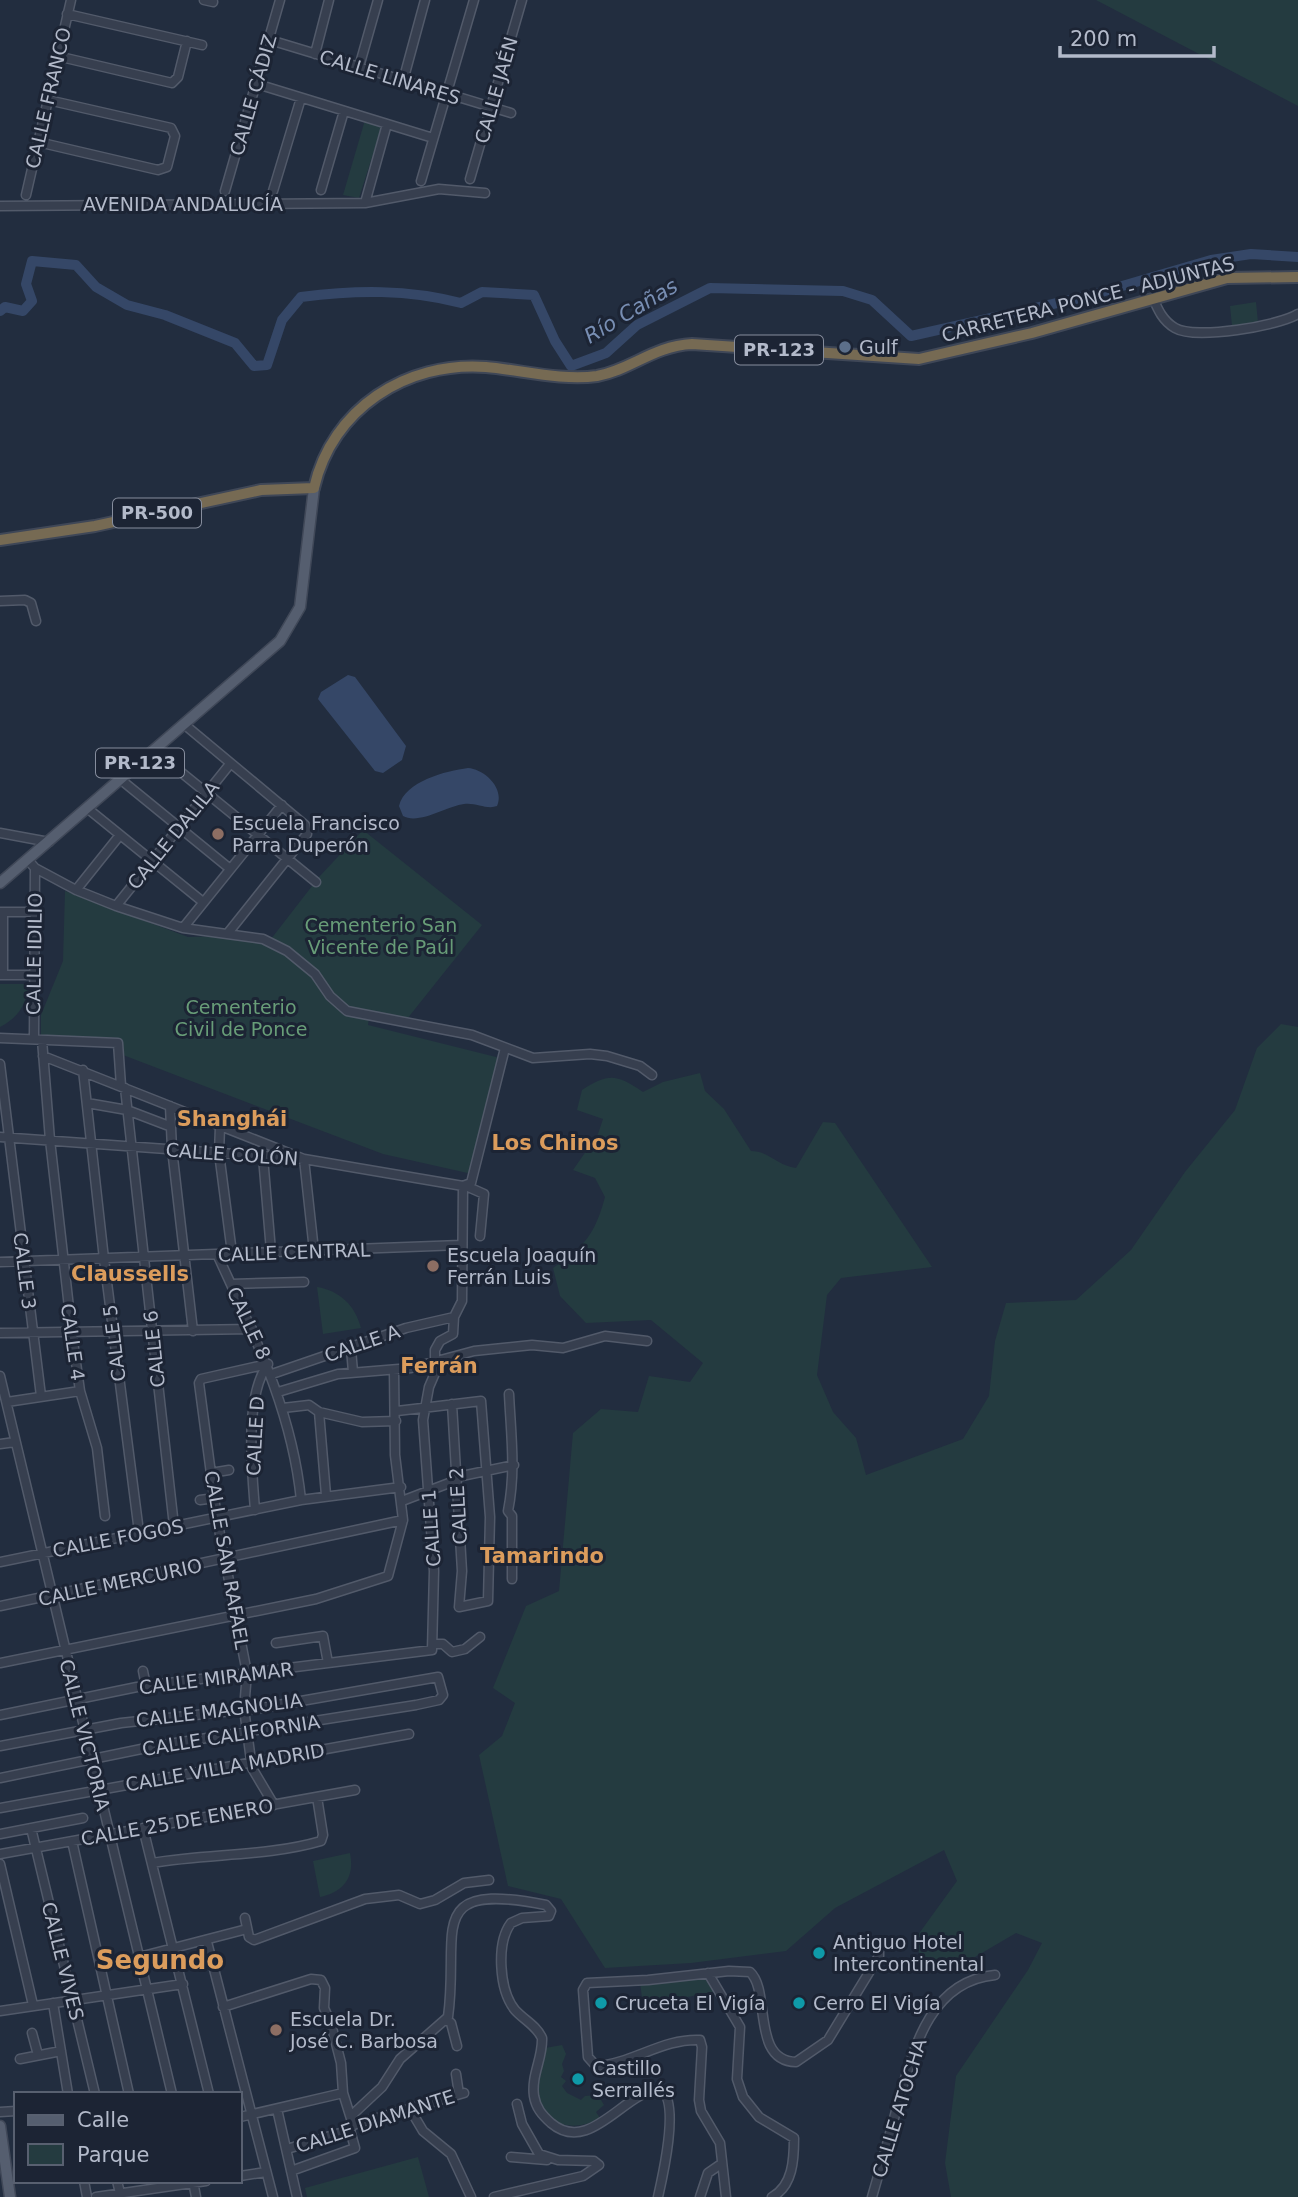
<svg xmlns="http://www.w3.org/2000/svg" width="1298" height="2197" viewBox="0 0 1298 2197" font-family="'DejaVu Sans',sans-serif">
<style>
.green{fill:#243b40}
.water{fill:#354767}
.lines{fill:none;stroke-linecap:round;stroke-linejoin:round}
.river{stroke:#354767;stroke-width:10}
.minor-casing{stroke:#525a6a;stroke-width:11}
.major-casing{stroke:#404858;stroke-width:13}
.highway-casing{stroke:#3f4757;stroke-width:14}
.minor{stroke:#373f4f;stroke-width:8}
.major{stroke:#555e6f;stroke-width:10}
.highway{stroke:#766a53;stroke-width:10}
.service-dot{fill:#5c6f8a;stroke:#1c2434;stroke-width:2.5}
.education-dot{fill:#8d6e63;stroke:#1c2434;stroke-width:2.5}
.culture-dot{fill:#0f9aa8;stroke:#1c2434;stroke-width:2.5}
.labels{text-anchor:middle;stroke-width:6;stroke-linejoin:round;paint-order:stroke}
.shield{fill:#1c2434;stroke:#868d9d;stroke-width:2}
.shield-label{font-size:18px;font-weight:bold;fill:#b3baca}
.street-label{font-size:19px;fill:#b3baca;stroke:#1c2434}
.poi-label{font-size:19px;fill:#b3baca;stroke:#1c2434;text-anchor:start}
.park-label{font-size:19px;fill:#689d78;stroke:#1c2434}
.water-label{font-size:21px;font-style:italic;fill:#788eb3;stroke:#1c2434}
.neighbourhood-label{font-size:21px;font-weight:bold;fill:#db9c5c;stroke:#1c2434}
.district-label{font-size:26px;font-weight:bold;fill:#db9c5c;stroke:#1c2434}
</style>
<rect width="100%" height="100%" fill="#222d3f"/>
<path class="green" d="M 1096,0 L 1298,0 L 1298,106 Z
M 365,120 L 382,126 L 359,198 L 343,195 Z
M 1256,302 L 1258,322 L 1232,326 L 1230,306 Z
M 363,830 L 482,925 L 407,1019 L 346,1008 L 332,995 L 320,975 L 289,949 L 271,939 L 319,877 Z
M 65,891 L 188,937 L 225,936 L 262,943 L 282,951 L 310,973 L 327,998 L 369,1017 L 368,1025 L 500,1058 L 472,1174 L 383,1154 L 123,1055 L 120,1038 L 41,1035 L 41,1015 L 63,961 Z
M 0,984 L 29,984 C 26,1005 19,1017 0,1027 Z
M 1281,1024 L 1298,1027 L 1298,2197 L 951,2197 L 945,2163 L 956,2076 L 1028,1970 L 1042,1943 L 1016,1933 L 958,1967 L 922,1963 L 915,1939 L 957,1881 L 944,1850 L 835,1908 L 786,1951 L 691,1963 L 605,1968 L 561,1899 L 508,1886 L 479,1755 L 502,1736 L 515,1703 L 493,1688 L 526,1606 L 559,1591 L 573,1433 L 601,1409 L 638,1412 L 649,1376 L 690,1382 L 703,1363 L 651,1320 L 586,1323 L 560,1296 L 553,1268 C 585,1246 595,1234 605,1197 L 595,1178 L 573,1170 L 598,1134 L 603,1119 L 577,1110 L 582,1090 C 609,1073 616,1074 643,1092 L 663,1082 L 700,1073 L 705,1091 L 724,1109 L 751,1151 C 769,1151 778,1166 796,1168 L 823,1122 L 835,1123 L 932,1267 L 841,1278 L 827,1295 L 817,1375 L 833,1412 L 856,1438 L 866,1475 L 963,1439 L 989,1396 L 995,1341 L 1006,1303 L 1076,1300 L 1131,1250 L 1185,1172 L 1235,1110 L 1257,1048 Z
M 317,1287 C 340,1291 355,1305 361,1328 L 323,1334 Z
M 350,1853 C 355,1877 344,1892 320,1897 L 313,1861 Z
M 706,1975 L 717,1991 L 643,2006 L 640,1982 Z
M 562,2045 L 566,2054 L 562,2064 L 564,2071 L 561,2077 L 566,2081 L 562,2086 L 567,2093 L 581,2100 L 585,2096 L 598,2095 L 604,2105 L 596,2112 L 600,2118 C 577,2132 545,2128 538,2097 C 534,2080 540,2064 545,2048 Z
M 418,2157 L 429,2197 L 307,2197 L 305,2188 Z"/>
<path class="water" d="M 348,675 L 355,677 L 406,746 L 402,760 L 383,773 L 375,771 L 318,699 L 321,692 Z
M 468,768 C 484,769 505,788 497,806 C 487,810 475,802 464,804 C 447,806 419,825 403,816 L 399,806 C 405,781 446,771 468,768 Z"/>
<g class="lines">
<path class="river" d="M 0,311 L 5,307 L 23,311 L 32,301 L 26,284 L 32,261 L 76,265 L 96,287 L 127,305 L 165,315 L 235,343 L 254,366 L 267,365 L 282,320 L 301,297 C 356,290 407,289 461,303 L 482,292 L 534,295 L 555,341 L 571,366 L 606,353 L 637,325 L 710,288 L 843,291 L 872,300 L 911,336 L 1088,296 L 1211,260 L 1251,254 L 1298,257"/>
<g class="minor-casing">
<path id="minor" d="M 204,0 L 213,2
M 67,14 L 202,45
M 270,40 L 511,113
M 315,54 L 329,0
M 57,56 L 172,83 L 178,77 L 187,41
M 359,67 L 378,0
M 403,81 L 425,0
M 257,84 L 433,138
M 38,142 L 158,170 L 167,167 L 175,136 L 171,128 L 48,100
M 470,179 L 522,0
M 421,181 L 474,0
M 321,190 L 344,111
M 225,191 L 280,0
M 273,191 L 301,98
M 26,195 L 71,0
M 365,203 L 387,124
M 0,206 L 365,203 L 439,189 L 485,193
M 1153,298 C 1158,310 1163,321 1175,328 C 1195,340 1279,326 1298,314
M 0,601 L 25,600 L 31,603 L 36,621
M 185,725 L 305,825 L 307,834 L 228,933
M 155,751 L 316,882
M 120,779 L 229,868
M 87,808 L 203,902
M 0,833 L 49,842
M 28,860 L 35,868 L 76,890 L 116,906 L 183,928 L 263,939 L 287,951 L 315,974 L 330,996 L 347,1011 L 472,1035 L 533,1058 L 590,1054 L 607,1056 L 640,1066 L 652,1075
M 76,890 L 120,835
M 116,906 L 230,764
M 0,912 L 35,912
M 183,928 L 282,805
M 0,975 L 34,975
M 3,975 L 3,912
M 0,1038 L 118,1043 L 121,1086
M 34,1039 L 35,868
M 42,1040 L 50,1140 L 72,1334 L 80,1391 L 97,1448 L 105,1516
M 43,1056 L 304,1159 L 314,1251
M 0,1064 L 41,1396
M 83,1070 L 104,1259 L 139,1532
M 125,1088 L 174,1526
M 87,1103 L 127,1110 L 169,1126
M 170,1106 L 172,1149 L 193,1331
M 220,1127 L 219,1153 L 232,1253
M 0,1137 L 304,1159 L 463,1186
M 263,1157 L 271,1251
M 463,1186 L 471,1183 L 505,1048
M 466,1186 L 484,1194 L 480,1236
M 217,1254 C 254,1335 292,1410 301,1500
M 0,1262 L 461,1245
M 231,1284 L 304,1282
M 0,1333 L 252,1329
M 351,1349 L 353,1372
M 268,1364 L 201,1379 L 199,1383 L 217,1519 L 247,1673 L 244,1709 L 252,1768 L 274,1805
M 272,1374 L 406,1328 L 454,1317
M 0,1376 L 172,2094
M 278,1392 L 338,1374 L 411,1368 L 474,1351 L 532,1345 L 563,1348 L 605,1336 L 647,1341
M 509,1394 C 511,1435 516,1471 508,1511 L 512,1516 L 512,1579
M 7,1402 L 80,1391
M 283,1408 L 309,1405 L 319,1412 L 362,1422 L 396,1421
M 397,1411 L 481,1401 L 490,1517 L 488,1601 L 459,1607 L 462,1571 L 452,1404
M 319,1412 L 326,1495
M 0,1444 L 15,1442
M 211,1473 L 229,1470
M 457,1477 L 514,1465
M 200,1500 L 215,1498
M 402,1501 L 457,1480
M 255,1510 C 252,1471 244,1397 268,1364
M 0,1562 L 301,1500 L 401,1487
M 0,1606 L 403,1520
M 276,1643 L 323,1636 L 328,1663
M 433,1644 L 443,1644 L 452,1652 L 465,1649 L 480,1637
M 0,1663 L 316,1599 L 388,1576 L 403,1520 L 395,1455 L 394,1370
M 143,1671 L 146,1686
M 0,1715 L 137,1687 L 432,1650 L 434,1571 L 423,1420 L 429,1387 L 435,1373 L 435,1350 L 440,1341 L 453,1334 L 454,1317 L 462,1301 L 463,1186
M 0,1746 L 121,1723 L 261,1708 L 438,1677 L 443,1695 L 439,1700 L 416,1705 L 156,1746 L 0,1778
M 0,1808 L 409,1734
M 31,1828 L 95,2094
M 143,1828 L 209,2094
M 0,1834 L 83,1818
M 72,1841 L 129,2094
M 0,1854 L 355,1790
M 152,1863 C 208,1853 266,1857 321,1841 L 323,1835 L 317,1797
M 0,1864 L 33,2005
M 245,1918 L 249,1937 L 254,1940 L 365,1899 L 399,1895 L 420,1904 L 435,1900 L 464,1883 L 489,1880
M 207,1942 L 273,2197
M 139,1957 L 247,1929
M 708,1973 L 740,2027 L 737,2079 L 743,2097 L 759,2117 L 794,2138 C 794,2159 793,2186 772,2197
M 53,2003 L 68,2094
M 223,2007 L 311,1979 L 321,1980 L 325,1988 L 324,2008 L 331,2024 L 341,2063 L 343,2093 L 353,2125
M 0,2011 L 183,1984
M 446,2019 L 451,2023 L 457,2046
M 32,2033 L 38,2055
M 20,2059 L 61,2051
M 456,2074 L 459,2094
M 277,2109 L 297,2197
M 410,2109 L 423,2131 L 451,2154 L 471,2197
M 0,2112 L 16,2111
M 352,2115 L 382,2087 L 400,2059 L 448,2017 C 460,1932 422,1880 546,1905 L 551,1911 L 549,1916 L 522,1918 L 511,1923 C 496,1943 499,1990 515,2010 C 524,2020 536,2025 542,2038 C 543,2058 531,2075 534,2096 C 536,2108 542,2115 551,2123 C 591,2157 627,2086 662,2090 C 679,2105 663,2175 658,2197
M 240,2117 L 343,2093
M 287,2149 L 350,2130 L 353,2125 L 464,2093
M 511,2157 L 547,2160
M 291,2171 L 355,2148 L 350,2130
M 240,2176 L 266,2172
M 84,2181 L 87,2197
M 117,2181 L 121,2197
M 193,2181 L 196,2197
M 96,2197 L 206,2181
M 494,2197 L 583,2176 L 599,2165 L 594,2161 L 558,2160 L 539,2154 L 522,2124 L 517,2104
M 700,2197 L 708,2173 L 721,2164
M 726,2197 L 720,2143 L 701,2111 L 699,2100 L 702,2047 L 700,2040 C 663,2038 632,2064 596,2066 L 588,2057 L 583,1990 L 587,1983 L 648,1980 L 729,1971 L 750,1972 C 771,1991 751,2061 796,2062 L 828,2040 L 879,1956 L 879,1948
M 872,2197 C 881,2166 890,2135 898,2103 C 913,2051 929,1981 995,1975"/>
</g>
<g class="major-casing">
<path id="major" d="M 0,883 L 280,641 L 300,607 L 314,488
M 0,2126 L 10,2197"/>
</g>
<g class="highway-casing">
<path id="highway" d="M 0,540 L 95,526 L 261,490 L 314,488 C 332,409 406,361 486,367 C 521,370 562,381 597,376 C 631,370 653,346 692,344 L 919,359 L 1032,333 L 1227,278 L 1298,277"/>
</g>
<use href="#minor" class="minor"/>
<use href="#major" class="major"/>
<use href="#highway" class="highway"/>
</g>
<circle class="service-dot" cx="845" cy="347" r="7"/>
<g class="education-dot">
<circle cx="218" cy="834" r="7"/>
<circle cx="433" cy="1266" r="7"/>
<circle cx="276" cy="2030" r="7"/>
</g>
<g class="culture-dot">
<circle cx="819" cy="1953" r="7"/>
<circle cx="601" cy="2003" r="7"/>
<circle cx="799" cy="2003" r="7"/>
<circle cx="578" cy="2079" r="7"/>
</g>
<g class="labels">
<g class="shield">
<rect x="735" y="335.5" width="88" height="29" rx="5"/>
<rect x="113" y="498.5" width="88" height="29" rx="5"/>
<rect x="96" y="748.5" width="88" height="29" rx="5"/>
</g>
<g class="shield-label">
<text x="779" y="356">PR-123</text>
<text x="157" y="519">PR-500</text>
<text x="140" y="769">PR-123</text>
</g>
<g class="street-label">
<text transform="translate(390 77) rotate(17)" y="7">CALLE LINARES</text>
<text transform="translate(496 90) rotate(-74)" y="7">CALLE JAÉN</text>
<text transform="translate(253 95) rotate(-74)" y="7">CALLE CÁDIZ</text>
<text transform="translate(48 98) rotate(-77)" y="7">CALLE FRANCO</text>
<text x="183" y="211">AVENIDA ANDALUCÍA</text>
<text transform="translate(1088 299) rotate(-14)" y="7">CARRETERA PONCE - ADJUNTAS</text>
<text transform="translate(173 835) rotate(-51)" y="7">CALLE DALILA</text>
<text transform="translate(34 954) rotate(-89)" y="7">CALLE IDILIO</text>
<text transform="translate(232 1154) rotate(4)" y="7">CALLE COLÓN</text>
<text transform="translate(294 1252) rotate(-2)" y="7">CALLE CENTRAL</text>
<text transform="translate(25 1271) rotate(83)" y="7">CALLE 3</text>
<text transform="translate(249 1323) rotate(65)" y="7">CALLE 8</text>
<text transform="translate(73 1342) rotate(82)" y="7">CALLE 4</text>
<text transform="translate(114 1343) rotate(-97)" y="7">CALLE 5</text>
<text transform="translate(362 1343) rotate(-19)" y="7">CALLE A</text>
<text transform="translate(154 1349) rotate(-96)" y="7">CALLE 6</text>
<text transform="translate(255 1436) rotate(-87)" y="7">CALLE D</text>
<text transform="translate(458 1506) rotate(-93)" y="7">CALLE 2</text>
<text transform="translate(431 1528) rotate(-94)" y="7">CALLE 1</text>
<text transform="translate(118 1538) rotate(-11)" y="7">CALLE FOGOS</text>
<text transform="translate(227 1560) rotate(80)" y="7">CALLE SAN RAFAEL</text>
<text transform="translate(120 1582) rotate(-12)" y="7">CALLE MERCURIO</text>
<text transform="translate(216 1678) rotate(-7)" y="7">CALLE MIRAMAR</text>
<text transform="translate(219 1710) rotate(-7)" y="7">CALLE MAGNOLIA</text>
<text transform="translate(85 1735) rotate(76)" y="7">CALLE VICTORIA</text>
<text transform="translate(231 1735) rotate(-9)" y="7">CALLE CALIFORNIA</text>
<text transform="translate(225 1767) rotate(-10)" y="7">CALLE VILLA MADRID</text>
<text transform="translate(177 1822) rotate(-10)" y="7">CALLE 25 DE ENERO</text>
<text transform="translate(63 1961) rotate(76)" y="7">CALLE VIVES</text>
<text transform="translate(899 2108) rotate(-73)" y="7">CALLE ATOCHA</text>
<text transform="translate(375 2121) rotate(-18)" y="7">CALLE DIAMANTE</text>
</g>
<g class="poi-label">
<text x="859" y="354">Gulf</text>
<text x="232" y="830">Escuela Francisco<tspan x="232" dy="22">Parra Duperón</tspan></text>
<text x="447" y="1262">Escuela Joaquín<tspan x="447" dy="22">Ferrán Luis</tspan></text>
<text x="833" y="1949">Antiguo Hotel<tspan x="833" dy="22">Intercontinental</tspan></text>
<text x="615" y="2010">Cruceta El Vigía</text>
<text x="813" y="2010">Cerro El Vigía</text>
<text x="290" y="2026">Escuela Dr.<tspan x="290" dy="22">José C. Barbosa</tspan></text>
<text x="592" y="2075">Castillo<tspan x="592" dy="22">Serrallés</tspan></text>
</g>
<g class="park-label">
<text x="381" y="932">Cementerio San<tspan x="381" dy="22">Vicente de Paúl</tspan></text>
<text x="241" y="1014">Cementerio<tspan x="241" dy="22">Civil de Ponce</tspan></text>
</g>
<g class="water-label">
<text transform="translate(631 311) rotate(-31)" y="7">Río Cañas</text>
</g>
<g class="neighbourhood-label">
<text x="232" y="1126">Shanghái</text>
<text x="555" y="1150">Los Chinos</text>
<text x="130" y="1281">Claussells</text>
<text x="439" y="1373">Ferrán</text>
<text x="542" y="1563">Tamarindo</text>
</g>
<g class="district-label">
<text x="160" y="1969">Segundo</text>
</g>
</g>
<rect x="14" y="2092" width="228" height="91" fill="#1c2434" stroke="#586070" stroke-width="2"/>
<rect x="28" y="2115" width="35" height="10" fill="#555e6f" stroke="#586070" stroke-width="2"/>
<text x="77" y="2127" font-size="21" fill="#b3baca">Calle</text>
<rect x="28" y="2144" width="35" height="21" fill="#243b40" stroke="#586070" stroke-width="2"/>
<text x="77" y="2162" font-size="21" fill="#b3baca">Parque</text>
<path d="M1060 46v10h154v-10" fill="none" stroke="#b3baca" stroke-width="3.5"/>
<text x="1070" y="46" font-size="21" fill="#b3baca" stroke="#1c2434" stroke-width="5" paint-order="stroke">200 m</text>
</svg>
